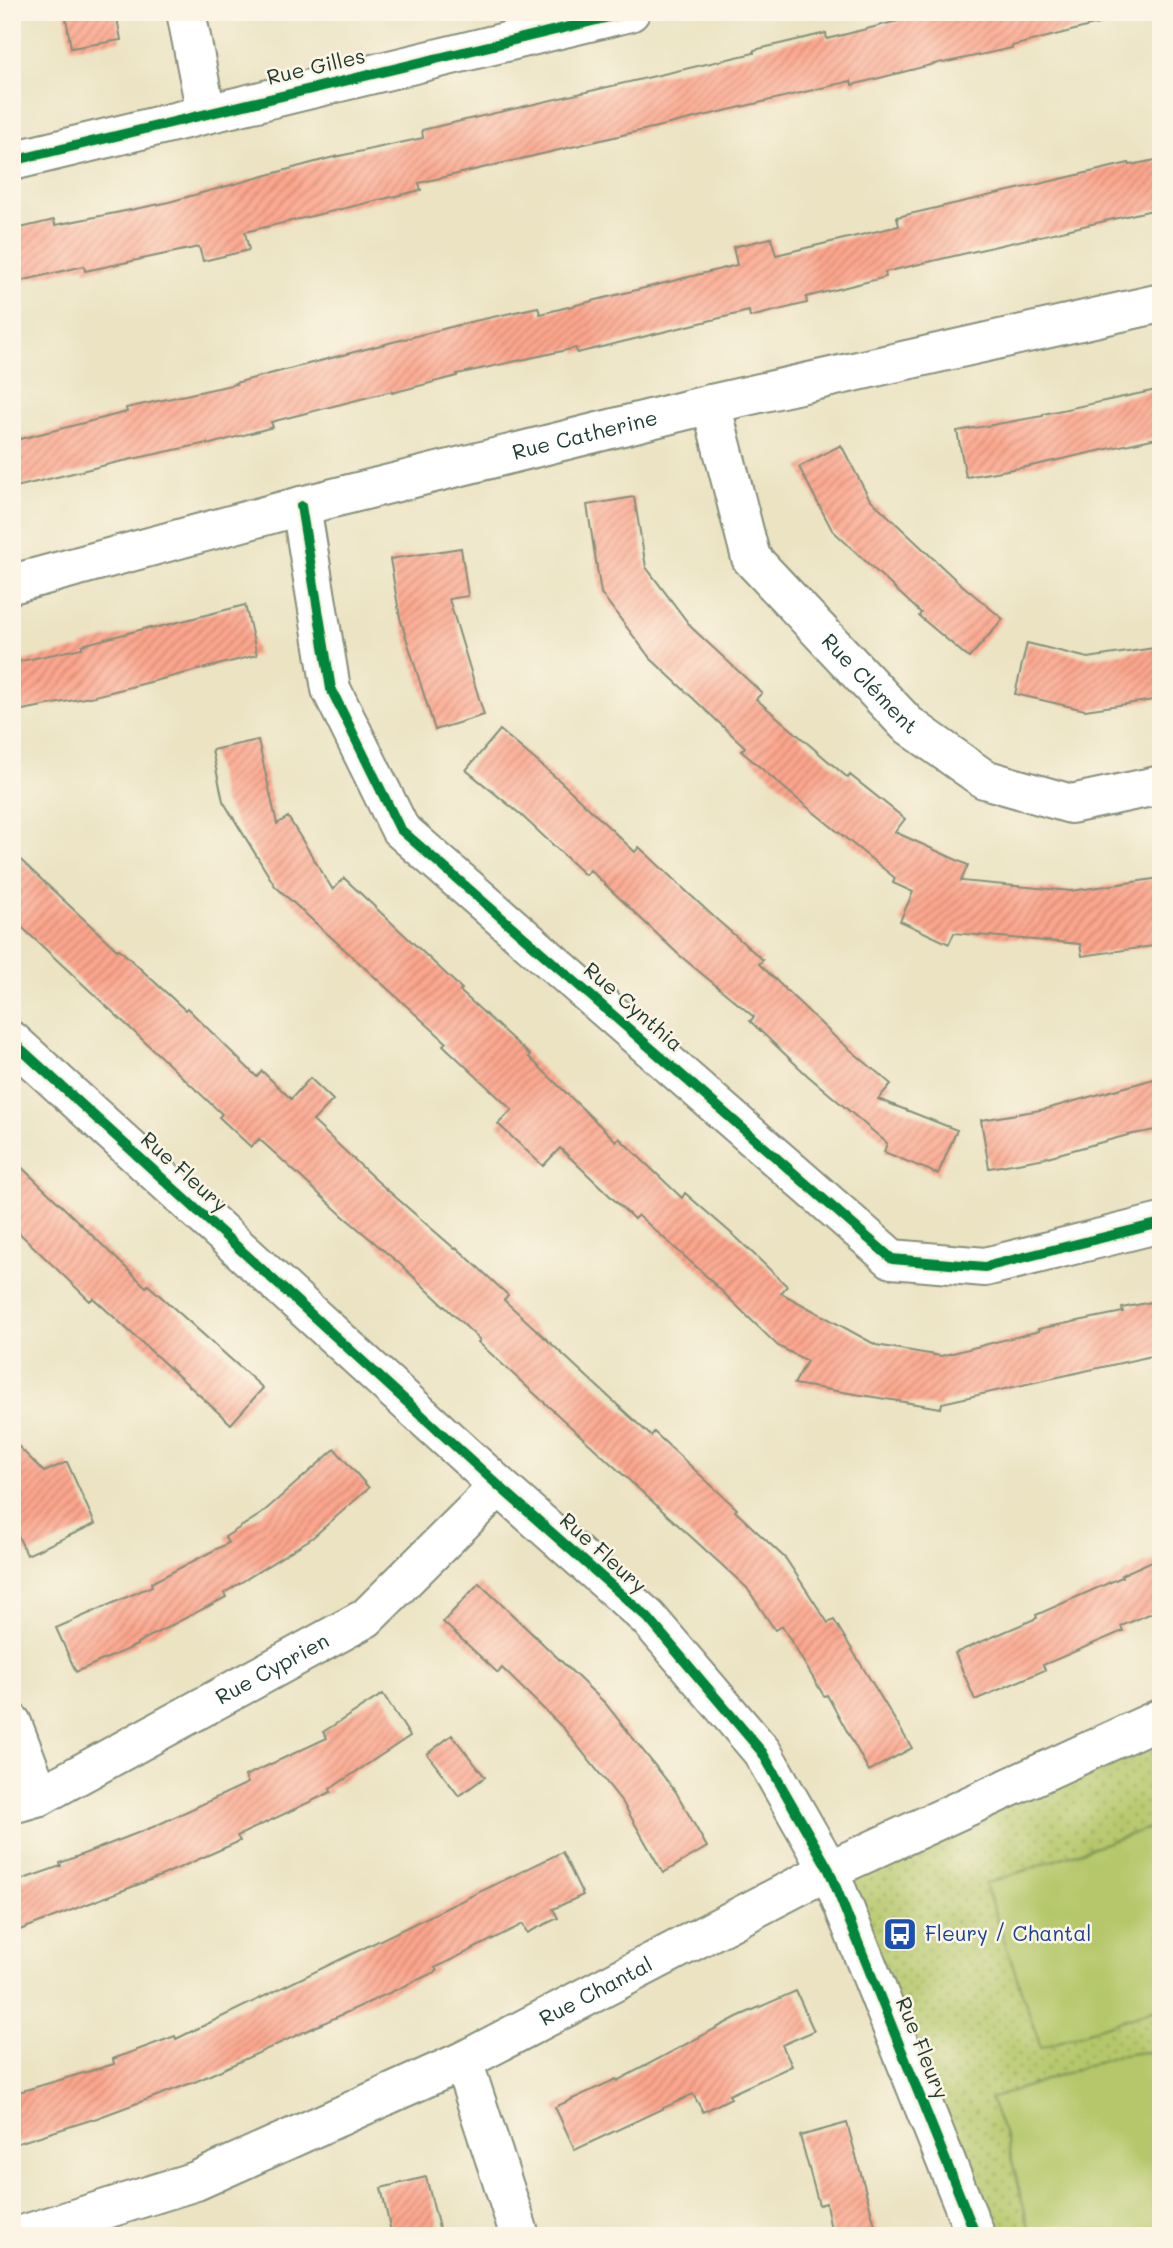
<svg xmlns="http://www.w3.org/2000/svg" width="1173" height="2248" viewBox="0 0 1173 2248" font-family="Mali,sans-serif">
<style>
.park{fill:url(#park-dots);stroke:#6a8250;stroke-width:2}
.pitch{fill:#b5c76b;stroke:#6a8250;stroke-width:2}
.building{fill:url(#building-hatch)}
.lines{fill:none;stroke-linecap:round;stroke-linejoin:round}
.minor-casing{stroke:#85907b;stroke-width:42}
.minor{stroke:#fff;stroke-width:38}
.cycleway-casing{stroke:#fcf5e5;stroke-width:15}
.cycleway{stroke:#00873e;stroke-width:10}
.labels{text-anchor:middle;stroke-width:5;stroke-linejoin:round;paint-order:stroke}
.street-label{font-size:21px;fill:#1f3d34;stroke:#fcf5e5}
.transit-label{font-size:21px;fill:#164399;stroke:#fcf5e5;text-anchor:start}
</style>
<defs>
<pattern id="park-dots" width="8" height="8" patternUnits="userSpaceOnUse" patternTransform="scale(1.75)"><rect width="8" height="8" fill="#b5c76b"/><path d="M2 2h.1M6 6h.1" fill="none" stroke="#93a359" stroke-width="1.8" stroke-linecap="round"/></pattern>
<pattern id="building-hatch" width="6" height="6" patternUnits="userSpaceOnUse" patternTransform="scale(1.75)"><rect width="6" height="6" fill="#fda68d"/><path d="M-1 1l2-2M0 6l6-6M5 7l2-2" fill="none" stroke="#cc8874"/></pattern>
</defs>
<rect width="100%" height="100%" fill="#fcf5e5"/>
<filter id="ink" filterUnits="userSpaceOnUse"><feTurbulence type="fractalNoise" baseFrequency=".0143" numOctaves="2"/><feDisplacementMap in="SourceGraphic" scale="14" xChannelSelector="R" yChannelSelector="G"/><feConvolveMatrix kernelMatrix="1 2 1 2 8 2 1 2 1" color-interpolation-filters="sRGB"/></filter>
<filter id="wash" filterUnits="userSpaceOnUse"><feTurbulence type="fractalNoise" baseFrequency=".00686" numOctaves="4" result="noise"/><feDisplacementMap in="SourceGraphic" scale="28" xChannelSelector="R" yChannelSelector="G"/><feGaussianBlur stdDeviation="1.57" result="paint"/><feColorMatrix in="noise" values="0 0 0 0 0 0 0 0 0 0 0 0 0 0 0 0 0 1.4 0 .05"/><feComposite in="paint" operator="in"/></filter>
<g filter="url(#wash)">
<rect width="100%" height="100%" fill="#ebe3c2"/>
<path class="park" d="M 1161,1718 L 1161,2236 L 976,2236 L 829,1870 Z"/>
<path class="pitch" d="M 1161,1824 L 1161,2007 L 1041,2048 L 985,1884 Z
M 1143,2052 L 1161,2053 L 1161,2236 L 1031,2236 L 1007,2140 L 990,2099 L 1115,2056 Z"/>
<g id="blocks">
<path class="building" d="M 65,12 L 116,12 L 121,40 L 71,48 Z
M 933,12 L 1101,12 L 1102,23 L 1012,46 L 1012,48 L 943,63 L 942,62 L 852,85 L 851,81 L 419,183 L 421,190 L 245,232 L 249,250 L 203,261 L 199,247 L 85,271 L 84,266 L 12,283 L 12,230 L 54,220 L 55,225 L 165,203 L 330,158 L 423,138 L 422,130 L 754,53 L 754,50 L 826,33 L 827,39 Z
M 1161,159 L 1161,208 L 885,272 L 886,277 L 806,297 L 807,303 L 750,317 L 749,311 L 577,353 L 576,348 L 457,374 L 457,376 L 392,393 L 392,391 L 271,422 L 273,427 L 207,445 L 207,443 L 114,463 L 12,488 L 12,441 L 127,412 L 126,408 L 236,384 L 235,383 L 470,322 L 538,307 L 540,314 L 737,265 L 733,247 L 771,238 L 776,255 L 899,226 L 897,217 L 1129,163 L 1130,165 Z
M 1161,389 L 1161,437 L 1031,466 L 966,477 L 957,431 L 1043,416 L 1043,414 Z
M 841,445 L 869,498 L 956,580 L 1003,619 L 969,658 L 919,616 L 921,613 L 832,530 L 799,467 Z
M 634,497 L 646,567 L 692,628 L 762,693 L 756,699 L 848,778 L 850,775 L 905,819 L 895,832 L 968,865 L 961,881 L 1071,891 L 1161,878 L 1161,945 L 1082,956 L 1080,944 L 954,933 L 949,944 L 900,921 L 913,892 L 893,883 L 895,878 L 796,798 L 741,751 L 745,747 L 650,658 L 601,593 L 587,505 Z
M 461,548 L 468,596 L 449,599 L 484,715 L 435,730 L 400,618 L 390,559 Z
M 245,605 L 257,655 L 95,696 L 12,712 L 12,663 L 82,648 L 82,645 L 151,627 L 151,629 Z
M 1027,643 L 1088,658 L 1161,647 L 1161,699 L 1085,710 L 1015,694 Z
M 500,730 L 560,781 L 635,852 L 639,847 L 715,918 L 763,960 L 759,964 L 834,1036 L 891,1084 L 878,1099 L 957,1130 L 938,1174 L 884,1152 L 887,1143 L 807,1075 L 750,1021 L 754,1017 L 678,954 L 590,870 L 585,875 L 520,814 L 466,770 Z
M 258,740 L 277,824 L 288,817 L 333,890 L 344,878 L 462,989 L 460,991 L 530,1055 L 529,1057 L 616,1141 L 619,1138 L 682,1198 L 685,1193 L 739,1240 L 787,1286 L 781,1293 L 876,1345 L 941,1356 L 1039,1331 L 1038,1329 L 1123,1312 L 1122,1308 L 1161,1300 L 1161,1354 L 942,1403 L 941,1408 L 794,1384 L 807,1361 L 778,1346 L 701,1271 L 638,1215 L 634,1219 L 560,1148 L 543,1166 L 498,1124 L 512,1110 L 443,1045 L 446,1042 L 275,886 L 223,801 L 212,750 Z
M 12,852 L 117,950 L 119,949 L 185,1010 L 187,1008 L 257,1077 L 262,1071 L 291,1099 L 310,1078 L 333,1100 L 313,1121 L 376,1180 L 455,1249 L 457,1248 L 508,1295 L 504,1300 L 651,1436 L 654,1432 L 737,1509 L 735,1511 L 786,1559 L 828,1623 L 834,1620 L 912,1748 L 869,1771 L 827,1695 L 824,1696 L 782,1626 L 775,1630 L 747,1588 L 478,1342 L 480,1340 L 401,1265 L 343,1216 L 279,1157 L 259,1139 L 251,1147 L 219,1117 L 222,1114 L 12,918 Z
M 1161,1077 L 1161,1129 L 1128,1135 L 1040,1159 L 989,1168 L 981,1120 L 1046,1109 Z
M 12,1158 L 146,1287 L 148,1285 L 263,1388 L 231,1424 L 93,1298 L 90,1301 L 12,1226 Z
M 12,1440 L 44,1472 L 67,1462 L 95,1524 L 27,1555 L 12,1523 Z
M 335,1449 L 369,1488 L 312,1538 L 224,1593 L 226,1597 L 137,1643 L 137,1645 L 76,1672 L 56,1628 L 152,1586 L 151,1583 L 228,1543 L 225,1537 L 261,1514 Z
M 1161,1557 L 1161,1609 L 1121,1626 L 1123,1631 L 1043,1665 L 1045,1670 L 975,1700 L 955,1653 L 1037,1618 L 1036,1615 L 1122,1577 L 1121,1575 Z
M 479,1583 L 605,1703 L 676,1792 L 707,1847 L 663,1873 L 623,1803 L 564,1729 L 502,1668 L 498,1673 L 443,1622 Z
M 383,1694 L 410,1736 L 330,1789 L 331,1792 L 237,1836 L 240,1841 L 163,1875 L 12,1933 L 12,1883 L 61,1866 L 60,1863 L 153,1827 L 248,1783 L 245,1776 L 327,1738 L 323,1732 Z
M 452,1735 L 485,1777 L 459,1796 L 427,1754 Z
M 562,1852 L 583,1895 L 553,1909 L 558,1918 L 527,1933 L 523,1924 L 435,1968 L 437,1971 L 197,2081 L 97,2118 L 12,2145 L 12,2094 L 114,2064 L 113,2059 L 175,2036 L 176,2039 Z
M 796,1991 L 814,2031 L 782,2045 L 792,2066 L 729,2095 L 731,2098 L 703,2112 L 693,2094 L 575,2150 L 555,2107 L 616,2079 L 617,2081 L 737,2017 Z
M 847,2123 L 878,2236 L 832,2236 L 826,2203 L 819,2205 L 800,2136 Z
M 426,2177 L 441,2236 L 392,2236 L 381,2188 Z"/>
</g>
</g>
<g filter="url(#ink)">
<use href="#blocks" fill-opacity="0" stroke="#85907b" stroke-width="2"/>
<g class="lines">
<g class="minor-casing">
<g id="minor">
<path d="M 186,12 L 206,113"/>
<path d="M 12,161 L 630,12"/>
<path id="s1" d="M 711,404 L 751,558 L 907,724 L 984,779 L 1071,804 L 1161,785"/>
<path d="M 301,506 L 331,689 L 400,829 L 892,1259 L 985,1267 L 1161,1223"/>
<path id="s2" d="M 12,584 L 301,506 L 711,404 L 1161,303"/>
<path d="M 12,1041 L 499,1486 L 648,1618 L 762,1752 L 829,1870 L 976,2236"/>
<path d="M 12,1723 L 40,1796"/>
<path id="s3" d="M 12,1804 L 40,1796 L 366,1618 L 499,1486"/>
<path d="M 463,2061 L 520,2236"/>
<path id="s4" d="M 19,2236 L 196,2181 L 463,2061 L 829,1870 L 1161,1718"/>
</g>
</g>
<use href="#minor" class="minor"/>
<g class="cycleway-casing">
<path id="cycleway" d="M 12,161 L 630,12
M 301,506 L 331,689 L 400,829 L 892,1259 L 985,1267 L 1161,1223
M 12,1041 L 499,1486 L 648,1618 L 762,1752 L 829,1870 L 976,2236"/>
</g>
<use href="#cycleway" class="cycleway"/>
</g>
</g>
<defs>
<g id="bus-square" transform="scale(1.75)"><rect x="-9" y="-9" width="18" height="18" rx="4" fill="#1a4fb4" stroke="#fcf5e5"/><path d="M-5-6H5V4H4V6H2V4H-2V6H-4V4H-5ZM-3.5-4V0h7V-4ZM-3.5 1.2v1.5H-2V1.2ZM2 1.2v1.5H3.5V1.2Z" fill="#fff"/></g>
</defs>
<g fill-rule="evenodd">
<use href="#bus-square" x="900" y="1934"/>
</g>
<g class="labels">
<g class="street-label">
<text transform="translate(316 67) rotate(-13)" y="7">Rue Gilles</text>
<text dy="7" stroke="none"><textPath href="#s2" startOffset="592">Rue Catherine</textPath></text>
<text dy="7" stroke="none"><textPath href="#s1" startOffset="332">Rue Clément</textPath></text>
<text transform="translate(633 1007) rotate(41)" y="7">Rue Cynthia</text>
<text transform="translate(184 1172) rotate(42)" y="7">Rue Fleury</text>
<text transform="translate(603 1553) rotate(42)" y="7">Rue Fleury</text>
<text dy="7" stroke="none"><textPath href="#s3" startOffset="294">Rue Cyprien</textPath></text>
<text dy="7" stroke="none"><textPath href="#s4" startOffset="628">Rue Chantal</textPath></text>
<text transform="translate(922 2048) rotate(68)" y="7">Rue Fleury</text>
</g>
<g class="transit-label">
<text x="925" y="1941">Fleury / Chantal</text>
</g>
</g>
<rect width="1173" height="2248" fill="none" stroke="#fcf5e5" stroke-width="42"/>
</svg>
